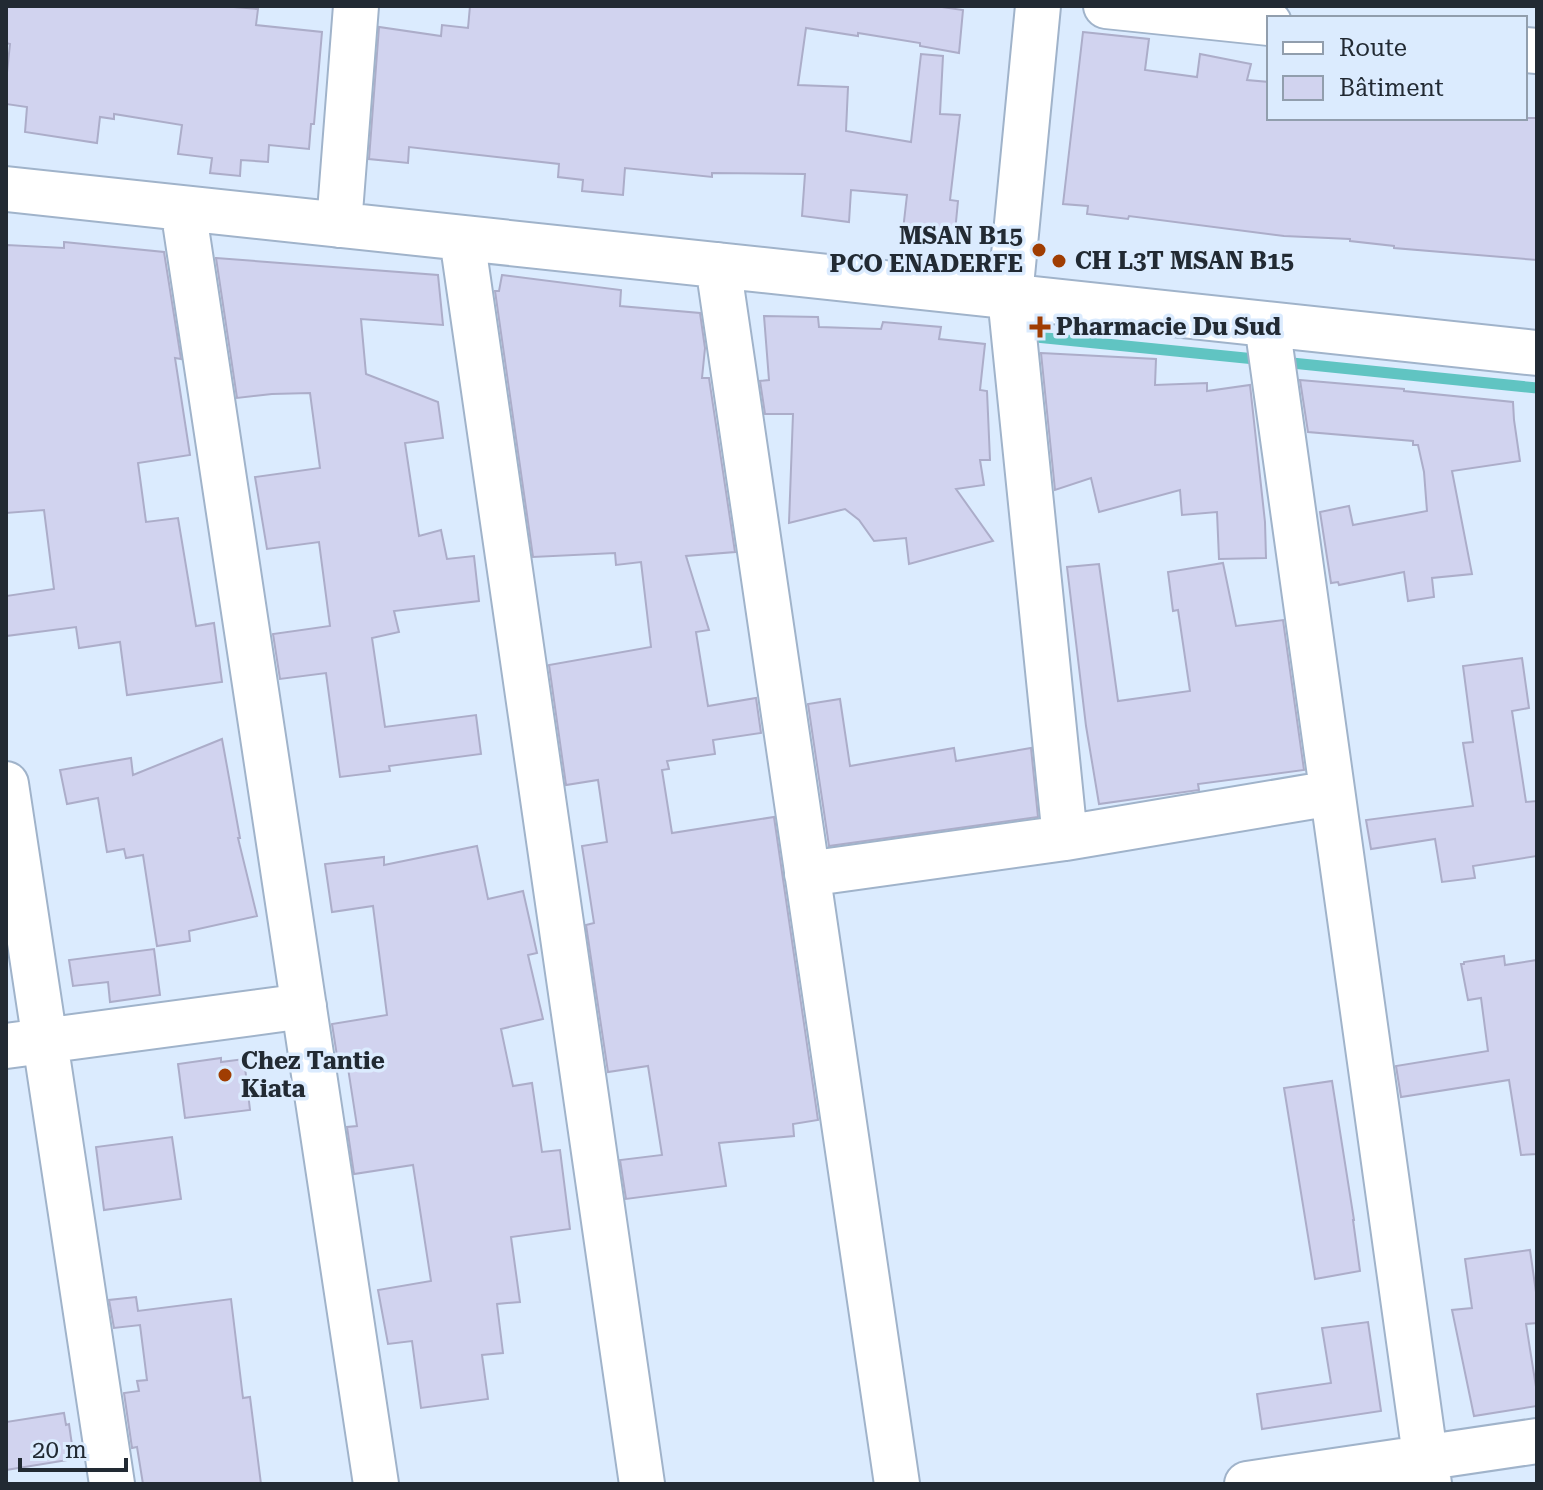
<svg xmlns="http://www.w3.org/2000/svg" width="1543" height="1490" viewBox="0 0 1543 1490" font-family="'Roboto Serif',serif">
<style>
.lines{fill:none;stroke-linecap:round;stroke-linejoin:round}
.stream{stroke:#60c4c2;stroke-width:11}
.building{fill:#d1d3ef;stroke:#acadc9;stroke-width:2}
.minor-casing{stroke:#a0b3ca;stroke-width:48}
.minor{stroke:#fff;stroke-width:44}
.poi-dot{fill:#a03d02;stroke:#dbebfe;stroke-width:3}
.labels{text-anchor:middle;stroke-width:7;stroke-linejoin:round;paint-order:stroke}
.poi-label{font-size:24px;font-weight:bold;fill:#222a33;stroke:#dbebfe;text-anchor:start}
</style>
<rect width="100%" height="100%" fill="#dbebfe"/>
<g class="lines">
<path class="stream" d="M 1026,336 L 1265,360
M 1282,362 L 1537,388"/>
</g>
<path class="building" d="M 6,6 L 221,6 L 258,9 L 256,25 L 322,32 L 314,124 L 311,124 L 309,149 L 269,145 L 268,162 L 241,160 L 240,176 L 210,173 L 212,158 L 178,154 L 182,125 L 114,114 L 114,119 L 100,117 L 97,143 L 25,132 L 27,107 L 6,104 L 6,82 L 10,44 L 6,43 Z
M 470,6 L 935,6 L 963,10 L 959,53 L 920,46 L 920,43 L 858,33 L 858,36 L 806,28 L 798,85 L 848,87 L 846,131 L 911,142 L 921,54 L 943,56 L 940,114 L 960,115 L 950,200 L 958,201 L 955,232 L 903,230 L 907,195 L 851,190 L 849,222 L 802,216 L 805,174 L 712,173 L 712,177 L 625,168 L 623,195 L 582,191 L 583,180 L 558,177 L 559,164 L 409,147 L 408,163 L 369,159 L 379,27 L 441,36 L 442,25 L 468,28 Z
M 1083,32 L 1149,39 L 1145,70 L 1197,77 L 1200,54 L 1251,64 L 1247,80 L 1269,82 L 1269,118 L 1537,118 L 1537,260 L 1394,248 L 1394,246 L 1350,241 L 1350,239 L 1284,236 L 1129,216 L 1128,219 L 1087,214 L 1088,206 L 1063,204 Z
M 64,242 L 164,252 L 181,359 L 175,358 L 190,455 L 138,463 L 146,522 L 178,518 L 196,626 L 214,623 L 222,682 L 127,695 L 120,642 L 79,648 L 76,627 L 6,636 L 6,596 L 54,589 L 44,510 L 6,513 L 7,245 L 64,248 Z
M 216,258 L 438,275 L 443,325 L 361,319 L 366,374 L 438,402 L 443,438 L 405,443 L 419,536 L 441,530 L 447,559 L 474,556 L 479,601 L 394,611 L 399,632 L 372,638 L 385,727 L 476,715 L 481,754 L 389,766 L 390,771 L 340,777 L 326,673 L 280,679 L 273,634 L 330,626 L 319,542 L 267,549 L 255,477 L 320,468 L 310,393 L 272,394 L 237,398 Z
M 502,275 L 621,290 L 620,306 L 700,313 L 705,348 L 702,378 L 709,378 L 735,552 L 686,556 L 709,630 L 696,632 L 708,706 L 756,698 L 761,733 L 713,740 L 715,754 L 667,761 L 669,769 L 662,770 L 672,833 L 774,817 L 818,1120 L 793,1124 L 794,1136 L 719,1143 L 726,1186 L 626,1199 L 620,1160 L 662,1155 L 648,1066 L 608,1072 L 586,925 L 594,923 L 582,846 L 607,842 L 598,780 L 566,785 L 549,665 L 651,647 L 641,562 L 616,565 L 615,553 L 533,557 L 495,291 L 499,291 Z
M 764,316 L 818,317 L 819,327 L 881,329 L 883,322 L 941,327 L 939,339 L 985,344 L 980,390 L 987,391 L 990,460 L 980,460 L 984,485 L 956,489 L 993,541 L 909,564 L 906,538 L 874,541 L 859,520 L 845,509 L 789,523 L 793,414 L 765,414 L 760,381 L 769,380 Z
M 1041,353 L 1156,359 L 1155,385 L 1207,383 L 1207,391 L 1250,385 L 1265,522 L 1266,558 L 1219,559 L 1217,512 L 1182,515 L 1180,490 L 1099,512 L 1091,478 L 1055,490 Z
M 1300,380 L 1404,389 L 1404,391 L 1513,402 L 1514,420 L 1520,461 L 1452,471 L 1472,574 L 1432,578 L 1434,597 L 1408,601 L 1404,572 L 1339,585 L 1338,582 L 1331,583 L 1320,512 L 1349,506 L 1353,525 L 1427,511 L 1424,472 L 1418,445 L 1413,445 L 1413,441 L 1308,432 Z
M 1223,563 L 1236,626 L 1283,620 L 1304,770 L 1198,784 L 1199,790 L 1099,804 L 1086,726 L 1067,567 L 1099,564 L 1118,701 L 1190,691 L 1178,610 L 1173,611 L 1168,572 Z
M 1522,658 L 1529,708 L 1512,711 L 1526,802 L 1537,801 L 1537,856 L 1473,866 L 1475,878 L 1442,882 L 1435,839 L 1371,849 L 1366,820 L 1473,806 L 1463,743 L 1473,742 L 1463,666 Z
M 840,699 L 850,766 L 954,748 L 956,761 L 1031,748 L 1038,817 L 829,846 L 808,704 Z
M 222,739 L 240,838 L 238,838 L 257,916 L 189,931 L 190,941 L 157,946 L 143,855 L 126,858 L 124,849 L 107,852 L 98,798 L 67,804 L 60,770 L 131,758 L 133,775 Z
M 477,846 L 488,899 L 523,891 L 537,953 L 528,955 L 543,1019 L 501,1029 L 513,1086 L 532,1083 L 542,1152 L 560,1150 L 570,1229 L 511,1237 L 520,1302 L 497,1304 L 503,1353 L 482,1355 L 488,1399 L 421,1408 L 412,1341 L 388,1344 L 378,1290 L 431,1281 L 413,1165 L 354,1174 L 347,1127 L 357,1126 L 346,1055 L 337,1056 L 332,1024 L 387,1015 L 373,906 L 332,912 L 325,864 L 384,857 L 384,865 Z
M 154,949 L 160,995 L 110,1002 L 108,982 L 73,986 L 69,960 Z
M 1504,956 L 1505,965 L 1537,960 L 1537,1154 L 1521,1155 L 1509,1080 L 1401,1097 L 1396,1066 L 1488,1051 L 1481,998 L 1468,1000 L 1461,964 L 1464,964 L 1464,962 Z
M 221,1058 L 221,1062 L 244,1059 L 250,1110 L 185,1118 L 178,1064 Z
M 1332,1081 L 1354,1220 L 1353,1220 L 1360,1271 L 1315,1279 L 1284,1088 Z
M 172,1137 L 181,1199 L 104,1210 L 96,1147 Z
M 1530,1250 L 1537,1299 L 1537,1323 L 1526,1324 L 1537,1393 L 1537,1406 L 1474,1416 L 1452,1310 L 1472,1308 L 1465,1259 Z
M 136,1297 L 138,1311 L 231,1299 L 243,1398 L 250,1397 L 261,1484 L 143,1484 L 137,1447 L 132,1448 L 124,1393 L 139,1391 L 137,1381 L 147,1380 L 140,1325 L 114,1328 L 109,1300 Z
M 1368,1322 L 1381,1411 L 1262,1429 L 1257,1394 L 1331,1383 L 1322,1328 Z
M 64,1413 L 66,1425 L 69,1424 L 74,1459 L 6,1470 L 6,1422 Z"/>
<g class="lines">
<g class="minor-casing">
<path id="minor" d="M 1038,6 L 1010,296 L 1065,838
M 1106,6 L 1269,23
M 1525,50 L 1537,51
M 6,189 L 1537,353
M 183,208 L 376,1484
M 339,225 L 356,6
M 462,238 L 642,1484
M 718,265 L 897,1484
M 1267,324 L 1429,1484
M 6,784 L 112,1484
M 807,874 L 1065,838 L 1332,793
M 6,1046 L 304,1006
M 1247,1484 L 1537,1441"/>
</g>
<use href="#minor" class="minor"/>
</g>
<g class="poi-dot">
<circle cx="1039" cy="250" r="8"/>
<circle cx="1059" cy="261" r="8"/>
<path d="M1036 315h8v8h8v8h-8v8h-8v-8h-8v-8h8z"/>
<circle cx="225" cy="1075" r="8"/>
</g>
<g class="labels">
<g class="poi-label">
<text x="1023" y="244" text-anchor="end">MSAN B15<tspan x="1023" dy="28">PCO ENADERFE</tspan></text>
<text x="1075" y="269">CH L3T MSAN B15</text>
<text x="1056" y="335">Pharmacie Du Sud</text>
<text x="241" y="1069">Chez Tantie<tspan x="241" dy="28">Kiata</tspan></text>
</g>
</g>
<rect width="1543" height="1490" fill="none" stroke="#222a33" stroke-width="16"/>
<rect x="1267" y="16" width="260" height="104" fill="#dbebfe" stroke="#919ead" stroke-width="2"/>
<rect x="1283" y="42" width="40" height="12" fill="#ffffff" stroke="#919ead" stroke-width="2"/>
<text x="1339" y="56" font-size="24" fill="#222a33">Route</text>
<rect x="1283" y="76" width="40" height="24" fill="#d1d3ef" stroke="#919ead" stroke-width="2"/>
<text x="1339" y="96" font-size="24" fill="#222a33">Bâtiment</text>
<path d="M20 1458v12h106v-12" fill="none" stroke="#222a33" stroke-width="4"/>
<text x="32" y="1458" font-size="24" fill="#222a33" stroke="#dbebfe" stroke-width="6" paint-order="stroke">20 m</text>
</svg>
